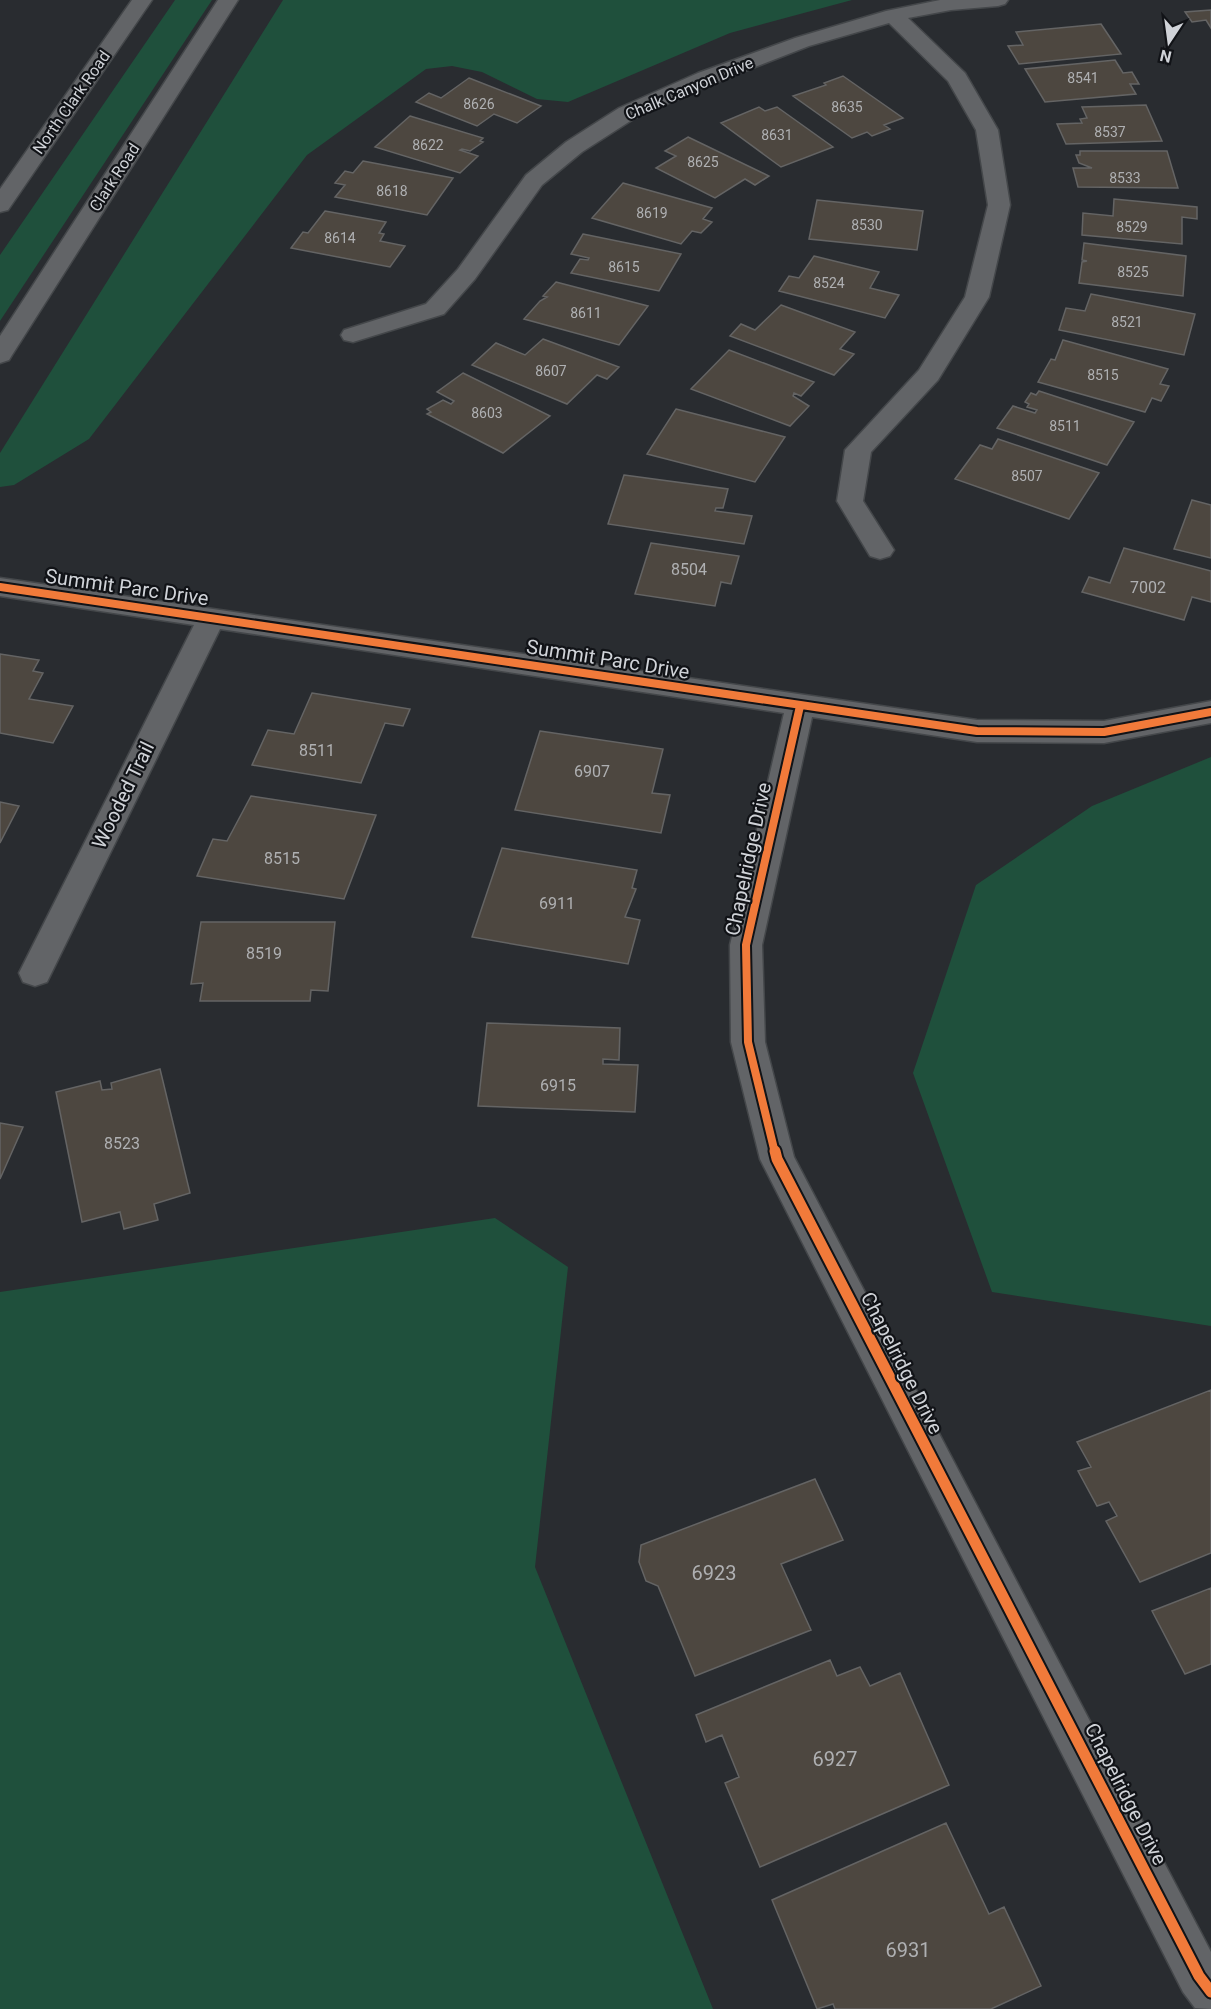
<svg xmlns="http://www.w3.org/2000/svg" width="1211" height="2009" viewBox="0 0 1211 2009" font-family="Roboto,sans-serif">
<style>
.green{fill:#1f503c}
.building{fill:#4d4740;stroke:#646464;stroke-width:1.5}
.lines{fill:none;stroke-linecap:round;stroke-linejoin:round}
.minor-casing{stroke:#44474a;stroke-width:3}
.secondary-casing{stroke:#44474a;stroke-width:3}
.minor{fill:#626467;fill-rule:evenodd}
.secondary{fill:#626467;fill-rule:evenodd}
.cycleway-far1-casing{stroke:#111317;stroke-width:12}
.cycleway-casing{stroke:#111317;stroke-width:15}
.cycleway-far1{stroke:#f17a3a;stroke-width:8}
.cycleway{stroke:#f17a3a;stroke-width:11}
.labels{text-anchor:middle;stroke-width:4.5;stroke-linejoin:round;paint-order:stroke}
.far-number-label{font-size:14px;fill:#afb0b2}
.far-street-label{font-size:16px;fill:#d0d3d8;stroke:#111317}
.number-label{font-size:16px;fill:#afb0b2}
.street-label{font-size:20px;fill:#d0d3d8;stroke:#111317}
.near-number-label{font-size:20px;fill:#afb0b2}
</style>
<rect width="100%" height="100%" fill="#292c30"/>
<path class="green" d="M 175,0 L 212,0 L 0,321 L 0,255 Z
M 283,0 L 852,0 L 730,33 L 568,102 L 537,99 L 482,72 L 452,66 L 426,69 L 307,155 L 89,439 L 14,485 L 0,487 L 0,453 Z
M 1211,757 L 1211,1326 L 992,1292 L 913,1073 L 976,885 L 1092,806 Z
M 495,1218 L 568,1267 L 535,1567 L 713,2009 L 0,2009 L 0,1292 Z"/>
<path class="building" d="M 1211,10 L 1211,28 L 1206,20 L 1192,22 L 1185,12 Z
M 1101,24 L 1121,54 L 1019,64 L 1008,46 L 1023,45 L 1016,32 Z
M 1115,60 L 1123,73 L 1132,72 L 1139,84 L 1130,84 L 1136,94 L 1045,102 L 1025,69 Z
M 843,76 L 903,118 L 884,125 L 890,129 L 872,136 L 867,132 L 852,138 L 793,96 L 826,85 L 824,83 Z
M 469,78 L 541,106 L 517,123 L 494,114 L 477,126 L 416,102 L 429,93 L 441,98 Z
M 1146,105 L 1162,141 L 1066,144 L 1057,124 L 1082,123 L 1080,119 L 1087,118 L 1082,107 Z
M 759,107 L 765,111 L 777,107 L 833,147 L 781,167 L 721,123 Z
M 410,116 L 483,138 L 480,141 L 483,142 L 470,151 L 462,149 L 460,150 L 478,156 L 460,173 L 375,147 Z
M 688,137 L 769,176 L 755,185 L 745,179 L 715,198 L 656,168 L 676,156 L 665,151 Z
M 1080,151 L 1167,151 L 1178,188 L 1078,187 L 1073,168 L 1092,168 L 1079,163 L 1076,155 L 1080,155 Z
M 363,161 L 453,178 L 427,215 L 335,197 L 345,185 L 335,183 L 345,171 L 353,173 Z
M 623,183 L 712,208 L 703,219 L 712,222 L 701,233 L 692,231 L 681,244 L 592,218 Z
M 1114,199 L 1197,207 L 1197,219 L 1182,217 L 1182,244 L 1082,235 L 1083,213 L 1113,216 Z
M 817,200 L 923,211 L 917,250 L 809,239 Z
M 325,211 L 386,222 L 379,233 L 384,234 L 380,241 L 405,246 L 390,267 L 291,248 L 303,232 L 308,233 Z
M 583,234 L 681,254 L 659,291 L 571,273 L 580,259 L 588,260 L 589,258 L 571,254 Z
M 1084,243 L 1186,256 L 1183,296 L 1079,283 L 1082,262 L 1087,261 L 1082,260 Z
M 814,256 L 879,272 L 870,288 L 899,295 L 885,318 L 779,291 L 789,276 L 799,278 Z
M 556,282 L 648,306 L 619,345 L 524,319 L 540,301 L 547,297 L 543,296 Z
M 1091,294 L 1195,314 L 1184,355 L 1059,330 L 1066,308 L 1085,311 Z
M 781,305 L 855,332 L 840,349 L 854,354 L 834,375 L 730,336 L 741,324 L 755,330 Z
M 543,339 L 619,367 L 607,379 L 597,375 L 567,404 L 472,365 L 496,343 L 525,355 Z
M 1063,340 L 1168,369 L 1160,384 L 1169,386 L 1161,401 L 1152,398 L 1145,412 L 1038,382 L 1051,359 L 1055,360 Z
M 729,350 L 814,382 L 801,396 L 794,393 L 793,396 L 809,406 L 790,426 L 691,389 Z
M 463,373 L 550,416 L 503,453 L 427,414 L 431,412 L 427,409 L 443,400 L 451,404 L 454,401 L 437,392 Z
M 1039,391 L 1134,422 L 1107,465 L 997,428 L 1013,406 L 1035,413 L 1037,410 L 1027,407 L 1029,404 L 1025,402 L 1031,393 L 1036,395 Z
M 676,409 L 785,437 L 755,482 L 647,454 Z
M 998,439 L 1099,473 L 1069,519 L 955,479 L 980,445 L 992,449 Z
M 624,475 L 728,489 L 723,508 L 716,508 L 715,511 L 752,516 L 744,544 L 608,524 Z
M 1192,500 L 1211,505 L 1211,558 L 1174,549 Z
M 651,543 L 739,556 L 731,584 L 721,582 L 715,606 L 635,594 Z
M 1124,548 L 1211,571 L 1211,602 L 1192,597 L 1184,620 L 1082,592 L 1089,577 L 1110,583 Z
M 0,654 L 39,660 L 33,671 L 43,673 L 29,699 L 73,706 L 53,743 L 0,733 Z
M 312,693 L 410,709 L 403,726 L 385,723 L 361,783 L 252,765 L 268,730 L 294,734 Z
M 540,731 L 663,749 L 652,793 L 670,795 L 661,833 L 515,810 Z
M 251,796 L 376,815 L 344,899 L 197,876 L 213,839 L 227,841 Z
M 0,802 L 19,806 L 0,843 Z
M 502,848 L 637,870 L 632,888 L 636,889 L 625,917 L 640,920 L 628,964 L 472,937 Z
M 201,922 L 335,922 L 328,991 L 311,990 L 310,1001 L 200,1001 L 203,983 L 191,984 Z
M 487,1023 L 620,1028 L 619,1060 L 603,1059 L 603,1064 L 638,1065 L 635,1112 L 478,1106 Z
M 160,1069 L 190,1193 L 154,1204 L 158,1220 L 124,1229 L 120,1212 L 82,1222 L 56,1092 L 100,1081 L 102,1090 L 112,1089 L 111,1083 Z
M 0,1123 L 23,1127 L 0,1179 Z
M 1211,1390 L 1211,1553 L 1140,1582 L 1106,1521 L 1117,1516 L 1109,1502 L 1097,1506 L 1078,1471 L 1091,1467 L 1077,1442 Z
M 815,1479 L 843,1540 L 781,1564 L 811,1630 L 695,1676 L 658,1586 L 646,1581 L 639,1562 L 641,1545 Z
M 1211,1588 L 1211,1664 L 1185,1674 L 1152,1611 Z
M 830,1660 L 837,1676 L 860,1667 L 870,1686 L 900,1673 L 949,1785 L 760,1867 L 725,1783 L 739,1777 L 722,1735 L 706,1742 L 696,1715 Z
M 946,1823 L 989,1914 L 1004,1907 L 1041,1986 L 991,2009 L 835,2009 L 833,2004 L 817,2009 L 772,1900 Z"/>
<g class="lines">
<g class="minor-casing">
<path id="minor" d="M 940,0 L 1008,0 L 1005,4 L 998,6 L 951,10 L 908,18 L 965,73 L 998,130 L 1010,205 L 989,297 L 938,380 L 871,452 L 863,501 L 894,550 L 890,556 L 880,559 L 870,556 L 837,501 L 845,450 L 919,370 L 965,297 L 988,205 L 976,130 L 948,81 L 889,23 L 809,46 L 714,83 L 635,118 L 582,152 L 542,185 L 475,279 L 444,314 L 353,342 L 344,340 L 341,335 L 344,330 L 426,304 L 458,269 L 526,175 L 566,142 L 619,108 L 698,73 L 795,38 L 886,11 Z
M 0,578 L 977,720 L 1104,721 L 1211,701 L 1211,723 L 1104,743 L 977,742 L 812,717 L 762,945 L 765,1042 L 794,1157 L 1211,1952 L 1211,2009 L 1195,2008 L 1183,1992 L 760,1159 L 731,1042 L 730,945 L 784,713 L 220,629 L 47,982 L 35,986 L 23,982 L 19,973 L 194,625 L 0,596 Z"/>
</g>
<g class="secondary-casing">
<path id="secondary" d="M 132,0 L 152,0 L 8,210 L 0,212 L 0,189 Z
M 218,0 L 238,0 L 12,355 L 9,360 L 0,363 L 0,336 Z"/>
</g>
<use href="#minor" class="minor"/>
<use href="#secondary" class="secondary"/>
<g class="cycleway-far1-casing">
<path id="cycleway-far1" d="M 0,587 L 977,731 L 1104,732 L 1211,712
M 775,1153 L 748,1042 L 746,945 L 800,706"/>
</g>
<g class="cycleway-casing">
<path id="cycleway" d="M 775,1151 L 777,1159 L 1199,1976 L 1211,1992"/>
</g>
<use href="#cycleway-far1" class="cycleway-far1"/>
<use href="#cycleway" class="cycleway"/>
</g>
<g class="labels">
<g class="far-number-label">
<text x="1083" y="83">8541</text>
<text x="479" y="109">8626</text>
<text x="847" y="112">8635</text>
<text x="1110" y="137">8537</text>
<text x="777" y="140">8631</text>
<text x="428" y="150">8622</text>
<text x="703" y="167">8625</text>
<text x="1125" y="183">8533</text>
<text x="392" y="196">8618</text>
<text x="652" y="218">8619</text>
<text x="867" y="230">8530</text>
<text x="1132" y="232">8529</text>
<text x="340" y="243">8614</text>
<text x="624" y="272">8615</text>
<text x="1133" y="277">8525</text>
<text x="829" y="288">8524</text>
<text x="586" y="318">8611</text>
<text x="1127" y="327">8521</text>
<text x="551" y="376">8607</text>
<text x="1103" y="380">8515</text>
<text x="487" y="418">8603</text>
<text x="1065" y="431">8511</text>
<text x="1027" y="481">8507</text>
</g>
<g class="far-street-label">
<text transform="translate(689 88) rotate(-23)" y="6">Chalk Canyon Drive</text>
<text transform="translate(71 102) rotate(-55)" y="6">North Clark Road</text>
<text transform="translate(114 177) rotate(-57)" y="6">Clark Road</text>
</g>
<g class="number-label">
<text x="689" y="575">8504</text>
<text x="1148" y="593">7002</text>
<text x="317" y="756">8511</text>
<text x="592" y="777">6907</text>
<text x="282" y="864">8515</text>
<text x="557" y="909">6911</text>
<text x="264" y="959">8519</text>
<text x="558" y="1091">6915</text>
<text x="122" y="1149">8523</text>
</g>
<g class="street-label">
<text transform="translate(127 587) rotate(8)" y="7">Summit Parc Drive</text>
<text transform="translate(608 659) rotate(9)" y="7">Summit Parc Drive</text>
<text transform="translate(123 795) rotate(-64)" y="7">Wooded Trail</text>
<text transform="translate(748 859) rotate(-78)" y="7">Chapelridge Drive</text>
<text transform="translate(902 1363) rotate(63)" y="7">Chapelridge Drive</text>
<text transform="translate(1126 1794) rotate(63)" y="7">Chapelridge Drive</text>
</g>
<g class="near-number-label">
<text x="714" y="1580">6923</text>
<text x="835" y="1766">6927</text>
<text x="908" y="1957">6931</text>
</g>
</g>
<g transform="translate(1169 42) rotate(193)" stroke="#111317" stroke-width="4.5" paint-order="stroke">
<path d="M0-4.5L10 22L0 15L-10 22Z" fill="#d0d3d8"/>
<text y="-9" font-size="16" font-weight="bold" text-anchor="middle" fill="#d0d3d8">N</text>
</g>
</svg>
